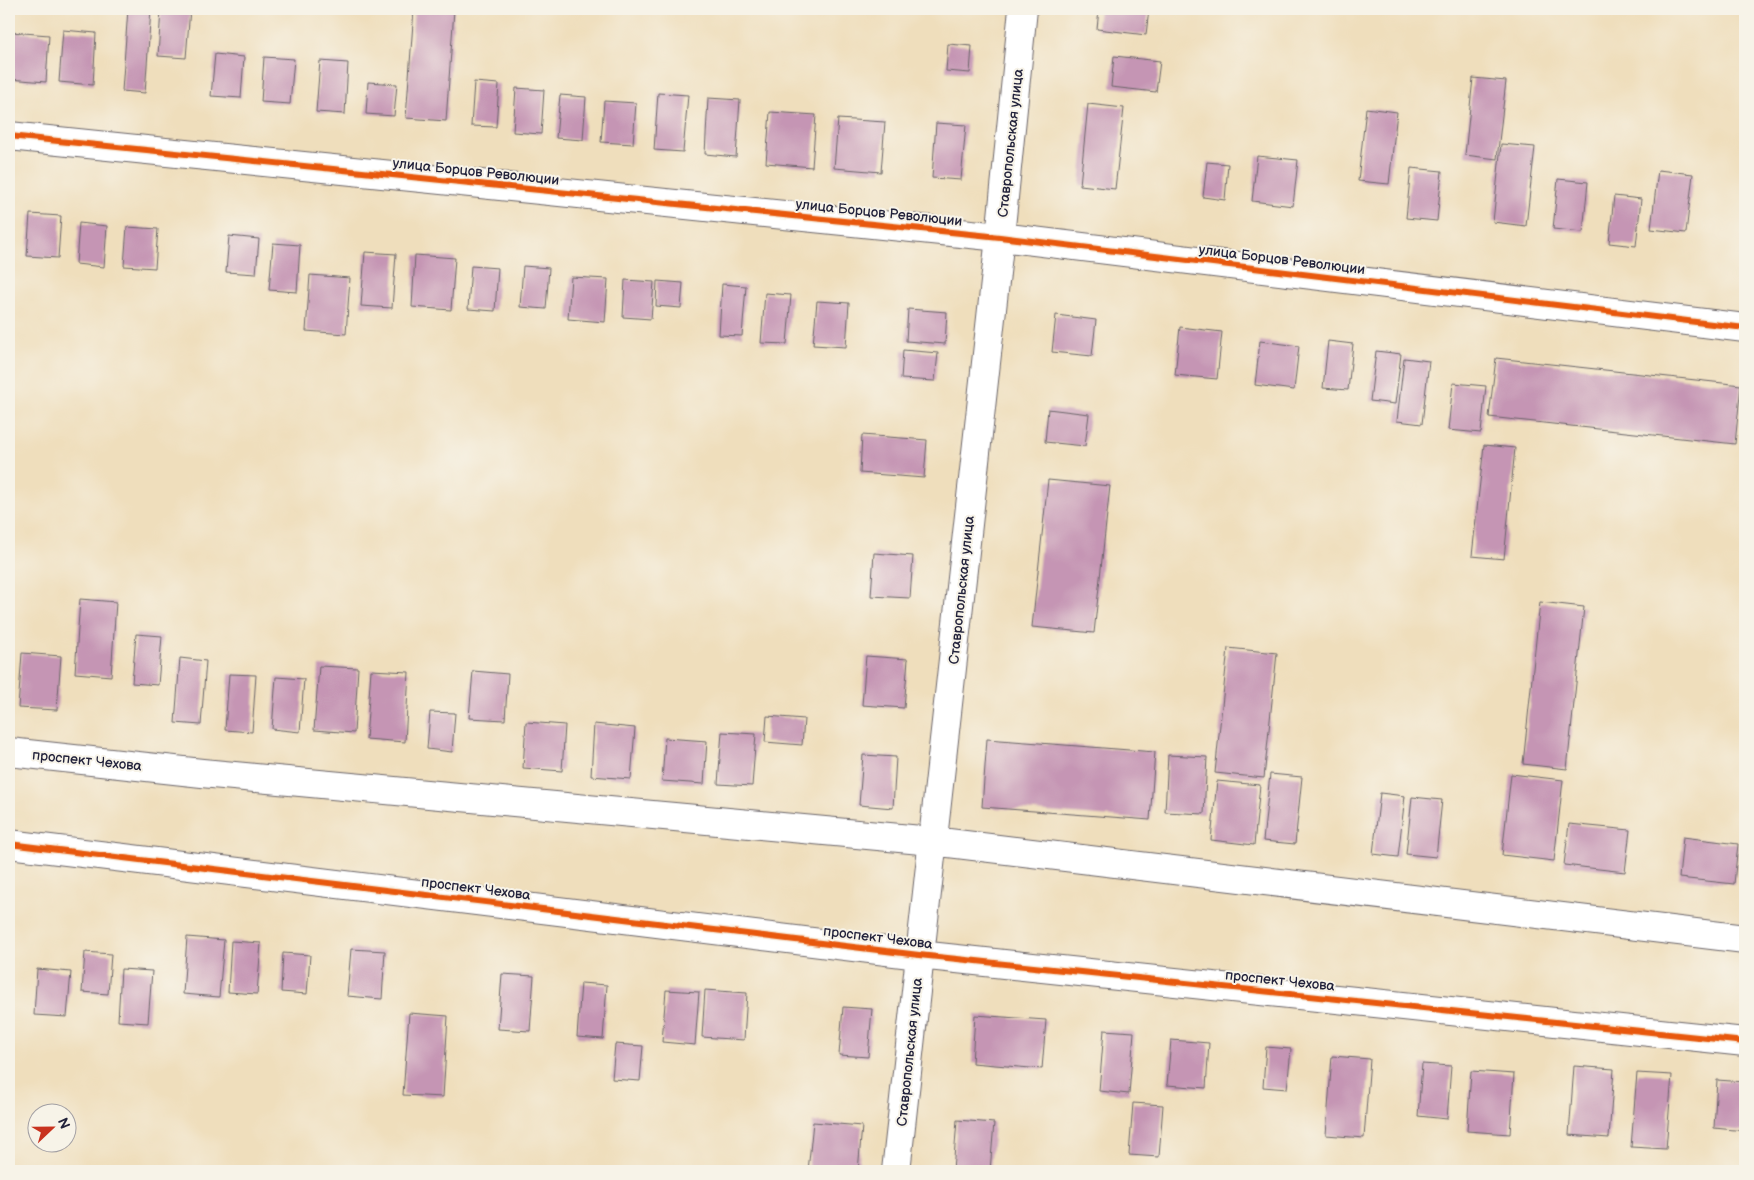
<svg xmlns="http://www.w3.org/2000/svg" width="1754" height="1180" viewBox="0 0 1754 1180" font-family="'Balsamiq Sans',sans-serif">
<style>
.building{fill:#c595b4}
.lines{fill:none;stroke-linecap:round;stroke-linejoin:round}
.minor-casing{stroke:#6a6468;stroke-width:30}
.tertiary-casing{stroke:#6a6468;stroke-width:30}
.minor{stroke:#fff;stroke-width:28}
.tertiary{stroke:#fff;stroke-width:28}
.cycleway-casing{stroke:#f7f3e8;stroke-width:9}
.cycleway{stroke:#e8590c;stroke-width:6}
.labels{text-anchor:middle;stroke-width:4;stroke-linejoin:round;paint-order:stroke}
.street-label{font-size:14px;fill:#22223b;stroke:#f7f3e8}
</style>
<rect width="100%" height="100%" fill="#f7f3e8"/>
<filter id="ink" filterUnits="userSpaceOnUse"><feTurbulence type="fractalNoise" baseFrequency=".02" numOctaves="2"/><feDisplacementMap in="SourceGraphic" scale="10" xChannelSelector="R" yChannelSelector="G"/><feConvolveMatrix kernelMatrix="1 2 1 2 8 2 1 2 1" color-interpolation-filters="sRGB"/></filter>
<filter id="wash" filterUnits="userSpaceOnUse"><feTurbulence type="fractalNoise" baseFrequency=".0096" numOctaves="4" result="noise"/><feDisplacementMap in="SourceGraphic" scale="20" xChannelSelector="R" yChannelSelector="G"/><feGaussianBlur stdDeviation="1.12" result="paint"/><feColorMatrix in="noise" values="0 0 0 0 0 0 0 0 0 0 0 0 0 0 0 0 0 1.4 0 .05"/><feComposite in="paint" operator="in"/></filter>
<g filter="url(#wash)">
<rect width="100%" height="100%" fill="#efdebc"/>
<g id="blocks">
<path class="building" d="M 128,9 L 151,9 L 145,93 L 122,91 Z
M 161,9 L 190,9 L 186,58 L 158,56 Z
M 414,9 L 454,10 L 446,121 L 406,118 Z
M 952,9 L 975,9 L 975,12 L 951,10 Z
M 1099,9 L 1149,9 L 1146,35 L 1097,29 Z
M 63,30 L 96,33 L 93,85 L 59,82 Z
M 11,32 L 49,35 L 46,82 L 9,79 Z
M 948,44 L 972,46 L 970,73 L 946,71 Z
M 215,54 L 244,57 L 241,98 L 211,96 Z
M 1114,56 L 1160,61 L 1156,92 L 1111,87 Z
M 264,57 L 294,59 L 290,104 L 261,102 Z
M 320,61 L 348,63 L 345,114 L 316,112 Z
M 1473,78 L 1506,81 L 1497,159 L 1465,155 Z
M 368,82 L 397,84 L 394,116 L 366,114 Z
M 474,82 L 499,84 L 496,127 L 471,126 Z
M 516,88 L 544,90 L 541,134 L 513,132 Z
M 658,93 L 688,95 L 683,152 L 654,150 Z
M 560,95 L 586,97 L 583,140 L 556,138 Z
M 708,98 L 740,100 L 736,157 L 705,154 Z
M 604,101 L 636,103 L 633,144 L 601,142 Z
M 1088,104 L 1124,108 L 1115,189 L 1080,185 Z
M 1366,108 L 1397,112 L 1389,184 L 1358,181 Z
M 770,112 L 816,115 L 812,167 L 766,163 Z
M 838,119 L 885,122 L 881,172 L 834,168 Z
M 936,123 L 966,125 L 961,180 L 932,178 Z
M 1501,144 L 1535,147 L 1526,226 L 1493,222 Z
M 1257,156 L 1298,160 L 1293,206 L 1252,201 Z
M 1207,162 L 1228,164 L 1225,200 L 1203,197 Z
M 1411,168 L 1442,171 L 1437,221 L 1406,218 Z
M 1658,170 L 1693,174 L 1686,233 L 1651,229 Z
M 1558,179 L 1588,182 L 1583,232 L 1553,229 Z
M 1614,196 L 1641,199 L 1636,246 L 1609,243 Z
M 30,214 L 61,216 L 58,258 L 27,256 Z
M 79,223 L 107,226 L 104,267 L 76,264 Z
M 127,227 L 158,229 L 155,268 L 124,266 Z
M 229,236 L 259,239 L 256,274 L 226,272 Z
M 273,243 L 300,245 L 297,292 L 269,290 Z
M 365,252 L 396,254 L 392,308 L 361,306 Z
M 415,255 L 455,258 L 451,310 L 412,307 Z
M 471,266 L 498,268 L 495,311 L 468,309 Z
M 523,266 L 549,268 L 546,309 L 520,307 Z
M 310,275 L 350,278 L 346,334 L 306,331 Z
M 571,277 L 608,279 L 605,322 L 568,319 Z
M 625,280 L 654,282 L 651,319 L 623,317 Z
M 657,281 L 683,283 L 681,308 L 656,306 Z
M 722,284 L 746,286 L 742,336 L 719,335 Z
M 765,293 L 791,295 L 787,344 L 761,343 Z
M 817,301 L 849,303 L 846,347 L 813,345 Z
M 908,309 L 947,312 L 945,344 L 906,341 Z
M 1056,315 L 1096,320 L 1092,356 L 1052,352 Z
M 1180,327 L 1222,332 L 1217,379 L 1175,375 Z
M 1260,341 L 1299,346 L 1294,390 L 1255,385 Z
M 1328,341 L 1353,344 L 1348,390 L 1323,388 Z
M 903,350 L 938,353 L 935,381 L 901,379 Z
M 1376,351 L 1401,354 L 1395,404 L 1370,401 Z
M 1404,358 L 1429,361 L 1422,424 L 1397,421 Z
M 1496,358 L 1741,385 L 1735,444 L 1489,417 Z
M 1453,383 L 1486,386 L 1481,433 L 1448,430 Z
M 1048,409 L 1089,414 L 1085,446 L 1045,442 Z
M 862,435 L 927,440 L 924,478 L 860,473 Z
M 1484,445 L 1515,448 L 1504,559 L 1472,556 Z
M 1048,480 L 1110,486 L 1094,633 L 1032,627 Z
M 874,553 L 913,556 L 910,598 L 871,596 Z
M 80,599 L 116,602 L 111,676 L 75,673 Z
M 1540,602 L 1584,607 L 1567,769 L 1523,764 Z
M 136,634 L 162,636 L 158,685 L 132,683 Z
M 1228,648 L 1277,653 L 1264,778 L 1215,773 Z
M 22,653 L 61,656 L 57,710 L 18,708 Z
M 866,656 L 908,659 L 904,708 L 862,705 Z
M 180,658 L 206,661 L 201,725 L 175,723 Z
M 319,666 L 358,668 L 354,733 L 314,730 Z
M 371,670 L 409,672 L 405,742 L 366,739 Z
M 473,671 L 508,674 L 505,720 L 469,718 Z
M 229,674 L 256,675 L 252,732 L 225,730 Z
M 276,677 L 304,679 L 300,732 L 272,729 Z
M 430,712 L 455,713 L 452,752 L 427,749 Z
M 767,716 L 804,719 L 802,745 L 765,742 Z
M 526,722 L 565,725 L 562,771 L 523,768 Z
M 594,724 L 635,728 L 631,779 L 591,776 Z
M 722,732 L 756,734 L 752,786 L 718,784 Z
M 665,738 L 707,741 L 704,784 L 662,781 Z
M 987,739 L 1155,752 L 1150,820 L 982,807 Z
M 863,755 L 896,757 L 893,808 L 859,805 Z
M 1168,755 L 1207,757 L 1204,814 L 1165,812 Z
M 1270,774 L 1302,777 L 1295,844 L 1263,841 Z
M 1511,774 L 1563,780 L 1554,861 L 1502,855 Z
M 1217,781 L 1260,785 L 1254,845 L 1211,840 Z
M 1380,793 L 1405,796 L 1398,857 L 1373,854 Z
M 1412,797 L 1442,800 L 1436,857 L 1406,854 Z
M 1569,824 L 1630,830 L 1625,872 L 1564,865 Z
M 1683,837 L 1738,844 L 1734,884 L 1679,878 Z
M 1744,861 L 1745,861 L 1745,885 L 1741,885 Z
M 187,937 L 224,940 L 219,997 L 183,994 Z
M 231,941 L 261,943 L 257,994 L 228,992 Z
M 351,949 L 385,951 L 382,999 L 347,996 Z
M 85,952 L 111,954 L 108,994 L 82,992 Z
M 283,953 L 310,955 L 307,994 L 281,992 Z
M 37,969 L 71,972 L 67,1017 L 34,1015 Z
M 121,969 L 152,971 L 148,1023 L 118,1021 Z
M 502,974 L 534,976 L 530,1031 L 498,1029 Z
M 581,983 L 607,985 L 603,1039 L 577,1037 Z
M 666,990 L 699,992 L 695,1045 L 662,1042 Z
M 705,990 L 747,993 L 744,1040 L 702,1037 Z
M 843,1007 L 872,1009 L 868,1057 L 839,1055 Z
M 409,1013 L 448,1016 L 443,1097 L 403,1095 Z
M 975,1015 L 1046,1020 L 1042,1069 L 972,1063 Z
M 1104,1030 L 1134,1032 L 1129,1094 L 1099,1091 Z
M 1171,1040 L 1209,1043 L 1206,1088 L 1167,1085 Z
M 615,1044 L 643,1046 L 640,1081 L 612,1079 Z
M 1266,1047 L 1291,1049 L 1287,1089 L 1263,1087 Z
M 1332,1056 L 1370,1059 L 1364,1138 L 1326,1135 Z
M 1422,1064 L 1451,1066 L 1447,1119 L 1418,1116 Z
M 1574,1066 L 1614,1069 L 1609,1138 L 1569,1135 Z
M 1471,1071 L 1514,1074 L 1510,1134 L 1467,1131 Z
M 1637,1073 L 1672,1075 L 1666,1149 L 1631,1147 Z
M 1717,1080 L 1745,1082 L 1745,1131 L 1714,1128 Z
M 1133,1103 L 1163,1105 L 1159,1157 L 1129,1155 Z
M 957,1120 L 994,1123 L 990,1171 L 953,1171 Z
M 813,1122 L 862,1126 L 858,1171 L 808,1171 Z"/>
</g>
</g>
<g filter="url(#ink)">
<use href="#blocks" fill-opacity="0" stroke="#6a6468" stroke-width="1"/>
<g class="lines">
<g class="minor-casing">
<path id="minor" d="M 9,752 L 202,773 L 932,841 L 1745,939
M 9,844 L 919,955 L 1745,1042
M 896,1171 L 1000,237 L 1023,9"/>
</g>
<g class="tertiary-casing">
<path id="tertiary" d="M 9,136 L 1000,237 L 1745,328"/>
</g>
<use href="#minor" class="minor"/>
<use href="#tertiary" class="tertiary"/>
<g class="cycleway-casing">
<path id="cycleway" d="M 9,136 L 1000,237 L 1745,328
M 9,844 L 919,955 L 1745,1042"/>
</g>
<use href="#cycleway" class="cycleway"/>
</g>
</g>
<g class="labels">
<g class="street-label">
<text transform="translate(1010 143) rotate(-84)" y="5">Ставропольская улица</text>
<text transform="translate(476 171) rotate(6)" y="5">улица Борцов Революции</text>
<text transform="translate(879 212) rotate(6)" y="5">улица Борцов Революции</text>
<text transform="translate(1282 259) rotate(7)" y="5">улица Борцов Революции</text>
<text transform="translate(961 590) rotate(-84)" y="5">Ставропольская улица</text>
<text transform="translate(87 760) rotate(6)" y="5">проспект Чехова</text>
<text transform="translate(476 888) rotate(7)" y="5">проспект Чехова</text>
<text transform="translate(878 937) rotate(7)" y="5">проспект Чехова</text>
<text transform="translate(1280 980) rotate(6)" y="5">проспект Чехова</text>
<text transform="translate(909 1052) rotate(-84)" y="5">Ставропольская улица</text>
</g>
</g>
<rect width="1754" height="1180" fill="none" stroke="#f7f3e8" stroke-width="30"/>
<g transform="translate(52 1128) rotate(68)"><circle r="24" fill="#f7f3e8" stroke="#a29fa3"/>
<path d="M0-4L9 19L0 12L-9 19Z" fill="#c8321e"/>
<text y="-8" font-size="14" font-weight="bold" text-anchor="middle" fill="#22223b">N</text>
</g>
</svg>
